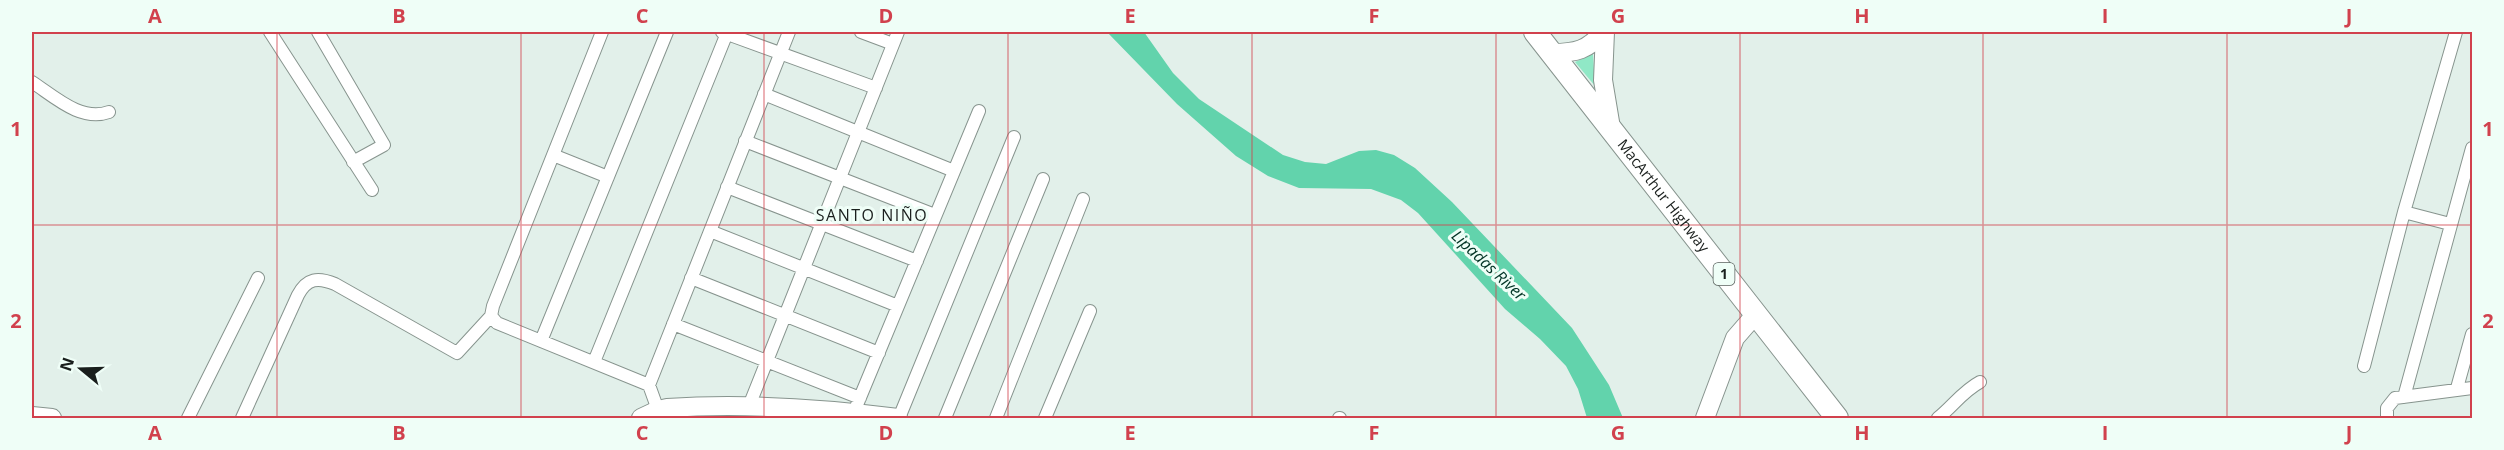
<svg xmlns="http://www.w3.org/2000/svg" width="2504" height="450" viewBox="0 0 2504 450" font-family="'Open Sans',sans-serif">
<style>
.green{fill:#90e8c6}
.water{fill:#62d3ac}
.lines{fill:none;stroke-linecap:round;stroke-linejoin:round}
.street-casing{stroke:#87948e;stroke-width:14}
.secondary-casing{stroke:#87948e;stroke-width:20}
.highway-casing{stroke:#87948e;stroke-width:24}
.street{stroke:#fff;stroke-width:12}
.secondary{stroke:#fff;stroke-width:18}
.highway{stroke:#fff;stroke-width:22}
.grid{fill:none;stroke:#d1414d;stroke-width:1.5;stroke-opacity:0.55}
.labels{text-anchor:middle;stroke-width:6;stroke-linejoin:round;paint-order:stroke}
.shield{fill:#effef7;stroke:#5a625e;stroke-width:1.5}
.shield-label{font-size:14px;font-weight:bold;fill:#1a1f1d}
.street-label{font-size:15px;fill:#1a1f1d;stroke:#effef7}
.neighbourhood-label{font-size:16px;letter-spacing:1.5px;fill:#1a1f1d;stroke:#effef7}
.water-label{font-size:16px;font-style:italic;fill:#003324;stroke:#effef7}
.neatline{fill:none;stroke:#d1414d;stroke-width:2}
.grid-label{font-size:20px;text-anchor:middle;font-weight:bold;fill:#d1414d}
</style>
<rect width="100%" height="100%" fill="#e2f0ea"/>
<path class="green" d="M 1593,54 L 1595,86 L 1575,62 Z"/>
<path class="water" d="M 1107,32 L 1144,32 L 1173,73 L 1199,99 L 1283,155 L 1305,162 L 1326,164 L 1359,151 L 1376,150 L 1394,155 L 1415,168 L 1452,202 L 1572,328 L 1609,385 L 1623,418 L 1587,418 L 1578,389 L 1566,366 L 1540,339 L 1505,309 L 1418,213 L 1401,200 L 1371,189 L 1299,188 L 1268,176 L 1236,156 L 1177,104 Z"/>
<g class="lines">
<g class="street-casing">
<path id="street" d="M 270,32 L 372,190
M 318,32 L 384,145 L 353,162
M 722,32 L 876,88
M 861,32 L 893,44
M 32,82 C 55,97 81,122 109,112
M 764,94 L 954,171
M 745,141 L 935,215
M 553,155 L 608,177
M 727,187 L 917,261
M 2404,212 L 2450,224
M 710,231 L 898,306
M 691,278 L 879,353
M 491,316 L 497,323 L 649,385
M 673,324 L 860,398
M 541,341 L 667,32
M 594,362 L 727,33
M 2364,366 L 2404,212 L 2456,32
M 2457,388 L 2472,334
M 2404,397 L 2472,148
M 749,406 L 898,32
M 658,410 L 649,385 L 789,32
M 854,412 L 979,111
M 188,418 L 258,278
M 242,418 L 298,295 C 307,278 318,277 335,284 L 457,353 L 491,316 L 493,306 L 602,32
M 899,418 L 1014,137
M 945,418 L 1043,179
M 996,418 L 1083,199
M 1045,418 L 1090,311
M 1339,418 L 1340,418
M 1938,418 C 1953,406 1963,391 1980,382
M 2387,418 L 2387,408 L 2395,398 L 2472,388"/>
</g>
<g class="secondary-casing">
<path id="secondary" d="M 1605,32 L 1603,80 L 1611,128
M 1552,53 C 1576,53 1588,50 1603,32
M 32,416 L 52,418
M 641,418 L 658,410 L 667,408 C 745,403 821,408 898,418
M 1705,418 L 1735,338 L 1755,315"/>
</g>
<g class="highway-casing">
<g id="highway">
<path id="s1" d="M 1535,32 L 1837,418"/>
</g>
</g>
<use href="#street" class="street"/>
<use href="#secondary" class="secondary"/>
<use href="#highway" class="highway"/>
</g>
<path class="grid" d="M 277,32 L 277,418M 521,32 L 521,418M 764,32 L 764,418M 1008,32 L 1008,418M 1252,32 L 1252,418M 1496,32 L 1496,418M 1740,32 L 1740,418M 1983,32 L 1983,418M 2227,32 L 2227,418M 32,225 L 2472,225"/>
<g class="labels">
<rect class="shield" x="1713.5" y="263" width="21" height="22" rx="4.5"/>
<g class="shield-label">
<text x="1724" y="279">1</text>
</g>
<g class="street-label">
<text dy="5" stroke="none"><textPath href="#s1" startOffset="208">MacArthur Highway</textPath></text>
</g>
<g class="neighbourhood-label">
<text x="872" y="221">SANTO NIÑO</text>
</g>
<g class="water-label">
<text transform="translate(1489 265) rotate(43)" y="6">Lipadas River</text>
</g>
</g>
<rect width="2504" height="450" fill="none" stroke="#effef7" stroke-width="66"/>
<g transform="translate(81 369) rotate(289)" stroke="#effef7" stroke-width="4.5" paint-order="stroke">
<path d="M0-4.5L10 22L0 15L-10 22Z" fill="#1a1f1d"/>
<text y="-9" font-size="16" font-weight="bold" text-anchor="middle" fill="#1a1f1d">N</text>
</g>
<rect x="33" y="33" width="2438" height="384" class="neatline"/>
<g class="grid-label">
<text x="155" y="23">A</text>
<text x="399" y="23">B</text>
<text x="642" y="23">C</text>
<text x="886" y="23">D</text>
<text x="1130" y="23">E</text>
<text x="1374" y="23">F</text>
<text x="1618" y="23">G</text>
<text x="1862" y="23">H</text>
<text x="2105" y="23">I</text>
<text x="2349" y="23">J</text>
<text x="16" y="136">1</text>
<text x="2488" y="136">1</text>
<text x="16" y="328">2</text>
<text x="2488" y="328">2</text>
<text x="155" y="440">A</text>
<text x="399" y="440">B</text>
<text x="642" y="440">C</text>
<text x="886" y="440">D</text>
<text x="1130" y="440">E</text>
<text x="1374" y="440">F</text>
<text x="1618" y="440">G</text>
<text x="1862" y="440">H</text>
<text x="2105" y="440">I</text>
<text x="2349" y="440">J</text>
</g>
</svg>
